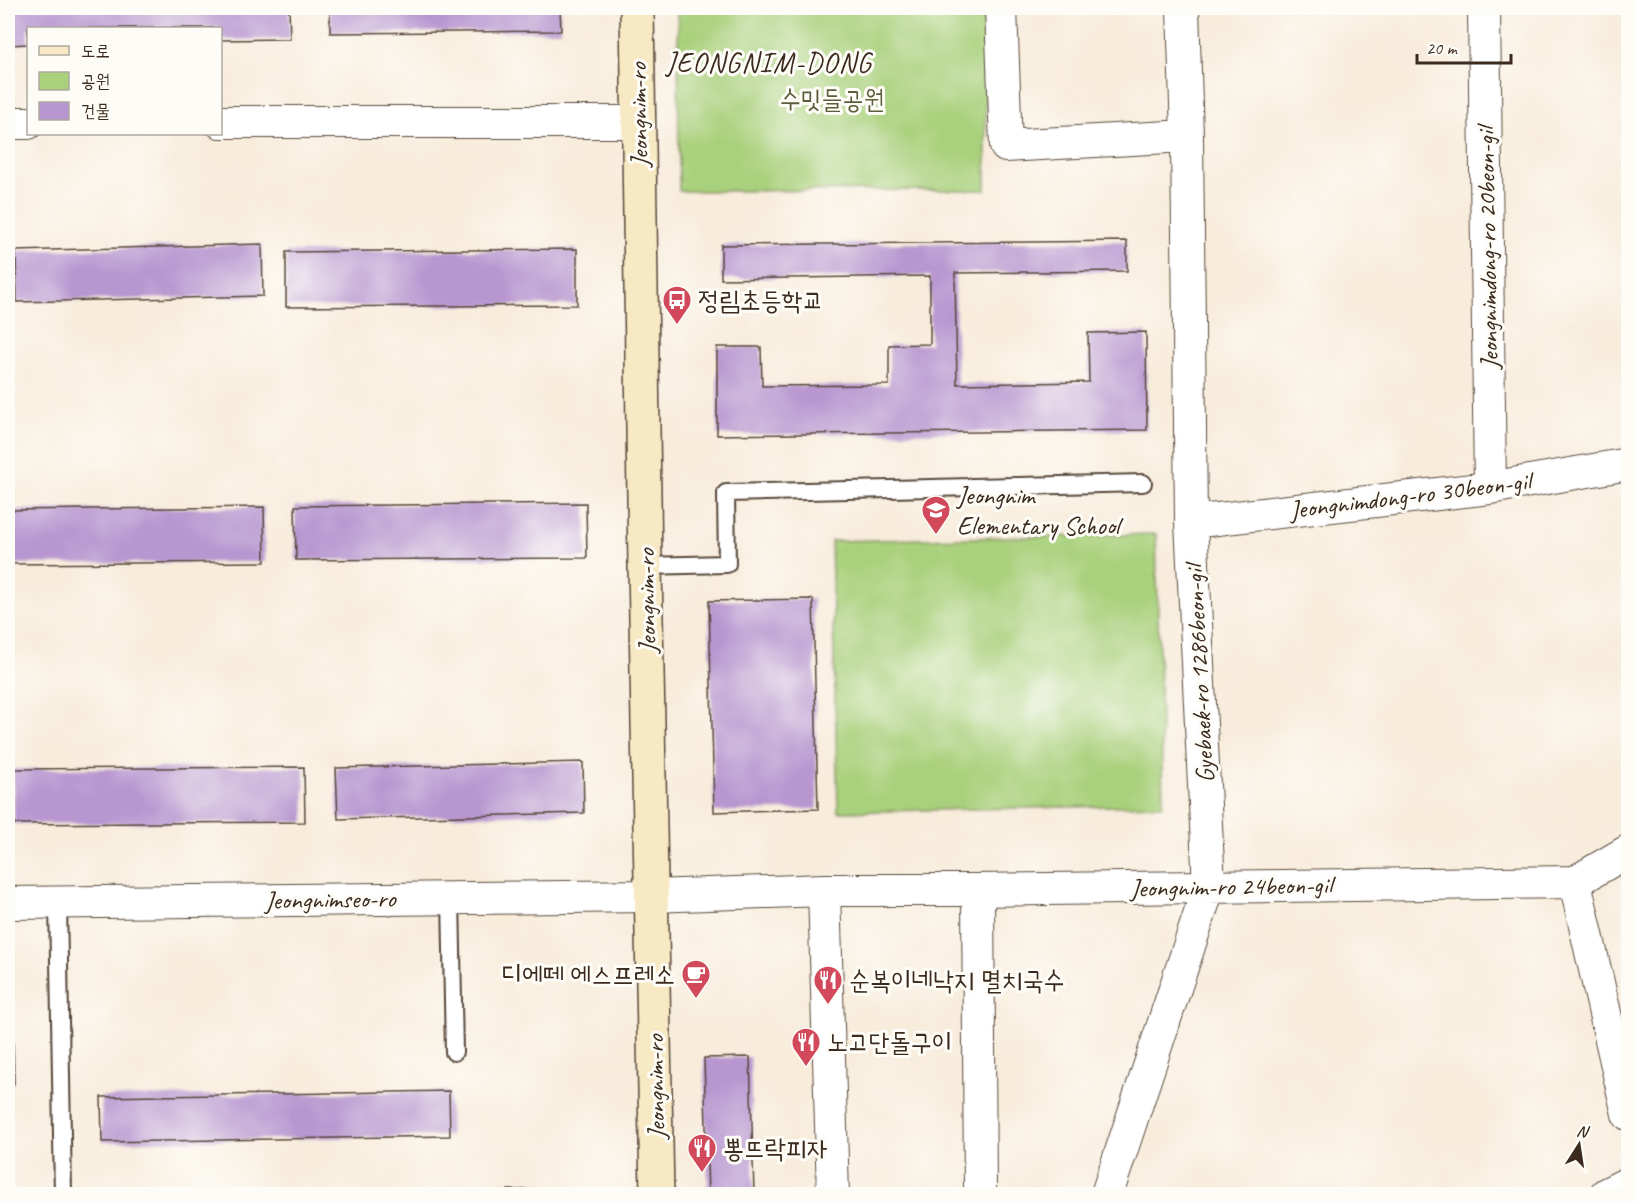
<svg xmlns="http://www.w3.org/2000/svg" width="1636" height="1202" viewBox="0 0 1636 1202" font-family="Caveat,'Poor Story',sans-serif">
<style>
.green{fill:#a9d07b;stroke:#727d4c;stroke-width:1.5}
.building{fill:#b897d0}
.lines{fill:none;stroke-linecap:round;stroke-linejoin:round}
.lane-casing{stroke:#57473a;stroke-width:20}
.street-casing{stroke:#57473a;stroke-width:34}
.secondary-casing{stroke:#57473a;stroke-width:36}
.lane{stroke:#fff;stroke-width:16}
.street{stroke:#fff;stroke-width:32}
.secondary{stroke:#f7e9c3;stroke-width:33}
.labels{text-anchor:middle;stroke-width:6;stroke-linejoin:round;paint-order:stroke}
.park-label{font-size:26px;fill:#5c5c3a;stroke:#fdfcf7}
.street-label{font-size:26px;fill:#3b2a1e;stroke:#fdfcf7}
.poi-label{font-size:26px;fill:#3b2a1e;stroke:#fdfcf7;text-anchor:start}
.quarter-label{font-size:28px;letter-spacing:1.5px;fill:#3b2a1e;stroke:#fdfcf7}
</style>
<rect width="100%" height="100%" fill="#fdfcf7"/>
<filter id="ink" filterUnits="userSpaceOnUse"><feTurbulence type="fractalNoise" baseFrequency=".0167" numOctaves="2"/><feDisplacementMap in="SourceGraphic" scale="12" xChannelSelector="R" yChannelSelector="G"/><feConvolveMatrix kernelMatrix="1 2 1 2 8 2 1 2 1" color-interpolation-filters="sRGB"/></filter>
<filter id="wash" filterUnits="userSpaceOnUse"><feTurbulence type="fractalNoise" baseFrequency=".008" numOctaves="4" result="noise"/><feDisplacementMap in="SourceGraphic" scale="24" xChannelSelector="R" yChannelSelector="G"/><feGaussianBlur stdDeviation="1.35" result="paint"/><feColorMatrix in="noise" values="0 0 0 0 0 0 0 0 0 0 0 0 0 0 0 0 0 1.4 0 .05"/><feComposite in="paint" operator="in"/></filter>
<g filter="url(#wash)">
<rect width="100%" height="100%" fill="#f8ecdb"/>
<path class="green" d="M 678,8 L 985,8 L 986,190 L 679,191 Z
M 1156,534 L 1163,805 L 838,812 L 831,541 Z"/>
<g id="blocks">
<path class="building" d="M 8,8 L 289,8 L 290,39 L 220,40 L 220,28 L 28,28 L 28,44 L 8,45 Z
M 330,8 L 560,8 L 561,31 L 330,33 Z
M 1127,241 L 1127,271 L 955,273 L 957,384 L 1089,382 L 1088,333 L 1146,332 L 1147,430 L 717,435 L 717,347 L 761,347 L 762,386 L 889,385 L 889,345 L 930,344 L 930,276 L 721,279 L 721,245 Z
M 262,244 L 263,296 L 17,302 L 16,251 Z
M 577,249 L 577,305 L 286,307 L 286,252 Z
M 586,503 L 587,558 L 296,560 L 295,506 Z
M 264,507 L 265,562 L 8,564 L 8,510 Z
M 813,599 L 818,809 L 714,812 L 709,601 Z
M 583,762 L 584,813 L 338,819 L 336,768 Z
M 304,767 L 305,822 L 14,824 L 13,769 Z
M 8,1041 L 13,1041 L 14,1084 L 8,1084 Z
M 750,1057 L 754,1194 L 708,1194 L 704,1058 Z
M 449,1091 L 450,1136 L 102,1142 L 101,1097 Z
M 553,1189 L 553,1194 L 508,1194 L 508,1190 Z"/>
</g>
</g>
<g filter="url(#ink)">
<use href="#blocks" fill-opacity="0" stroke="#57473a" stroke-width="1.5"/>
<g class="lines">
<g class="lane-casing">
<path id="lane" d="M 645,566 L 727,564 L 726,493 L 1143,483
M 451,898 L 454,1052
M 58,902 L 63,1194"/>
</g>
<g class="street-casing">
<path id="street" d="M 1001,8 L 1006,146 L 1187,136
M 1484,8 L 1490,488
M 220,122 L 638,122
M 8,123 L 28,123
M 1191,522 L 1490,488 L 1628,464
M 1575,882 L 1628,1114
M 824,890 L 833,1194
M 978,890 L 980,1194
M 8,903 L 652,896 L 824,890 L 978,890 L 1575,882 L 1628,851
M 1107,1194 L 1209,886 L 1191,522 L 1187,136 L 1183,8
M 1606,1194 L 1628,1183"/>
</g>
<g class="secondary-casing">
<path id="secondary" d="M 637,8 L 645,566 L 657,1194"/>
</g>
<use href="#lane" class="lane"/>
<use href="#street" class="street"/>
<use href="#secondary" class="secondary"/>
</g>
</g>
<defs>
<g id="bus-pin" transform="scale(1.5)"><path d="M0 17L-7.5 6A9.5 9.5 0 1 1 7.5 6Z" fill="#d1495b" stroke="#fdfcf7"/><path d="M-5-6H5V4H4V6H2V4H-2V6H-4V4H-5ZM-3.5-4V0h7V-4ZM-3.5 1.2v1.5H-2V1.2ZM2 1.2v1.5H3.5V1.2Z" fill="#fff"/></g>
<g id="school-pin" transform="scale(1.5)"><path d="M0 17L-7.5 6A9.5 9.5 0 1 1 7.5 6Z" fill="#d1495b" stroke="#fdfcf7"/><path d="M0-5L7-2L0 1L-7-2ZM-4 1L0 2.5L4 1V4Q0 6-4 4Z" fill="#fff"/></g>
<g id="cafe-pin" transform="scale(1.5)"><path d="M0 17L-7.5 6A9.5 9.5 0 1 1 7.5 6Z" fill="#d1495b" stroke="#fdfcf7"/><path d="M-5.5-4.5H6V0H3Q3 3.5 0 3.5H-2.5Q-5.5 3.5-5.5 0ZM3-3.2v2h1.7v-2ZM-6 4.5H4V6H-6Z" fill="#fff"/></g>
<g id="restaurant-pin" transform="scale(1.5)"><path d="M0 17L-7.5 6A9.5 9.5 0 1 1 7.5 6Z" fill="#d1495b" stroke="#fdfcf7"/><path d="M-5-6h1v4h1v-4h1v4h1v-4h1v5L-1.5 .5V6h-2V.5L-5-1ZM5-6V6H3V1.5H1.5Q1.5-4 5-6Z" fill="#fff"/></g>
</defs>
<g fill-rule="evenodd">
<use href="#bus-pin" x="677" y="300"/>
<use href="#school-pin" x="936" y="510"/>
<use href="#cafe-pin" x="696" y="974"/>
<use href="#restaurant-pin" x="828" y="980"/>
<use href="#restaurant-pin" x="806" y="1042"/>
<use href="#restaurant-pin" x="702" y="1148"/>
</g>
<g class="labels">
<g class="park-label">
<text x="832" y="108">수밋들공원</text>
</g>
<g class="street-label">
<text transform="translate(638 115) rotate(-91)" y="9">Jeongnim-ro</text>
<text transform="translate(1487 248) rotate(-91)" y="9">Jeongnimdong-ro 20beon-gil</text>
<text transform="translate(1410 495) rotate(-7)" y="9">Jeongnimdong-ro 30beon-gil</text>
<text transform="translate(646 601) rotate(-91)" y="9">Jeongnim-ro</text>
<text transform="translate(1199 674) rotate(-93)" y="9">Gyebaek-ro 1286beon-gil</text>
<text transform="translate(1231 886) rotate(-1)" y="9">Jeongnim-ro 24beon-gil</text>
<text transform="translate(330 899) rotate(-1)" y="9">Jeongnimseo-ro</text>
<text transform="translate(655 1087) rotate(-91)" y="9">Jeongnim-ro</text>
</g>
<g class="poi-label">
<text x="698" y="309">정림초등학교</text>
<text x="957" y="504">Jeongnim<tspan x="957" dy="30">Elementary School</tspan></text>
<text x="675" y="983" text-anchor="end">디에떼 에스프레소</text>
<text x="849" y="989">순복이네낙지 멸치국수</text>
<text x="827" y="1051">노고단돌구이</text>
<text x="723" y="1157">뽕뜨락피자</text>
</g>
<g class="quarter-label">
<text x="769" y="72">JEONGNIM-DONG</text>
</g>
</g>
<rect width="1636" height="1202" fill="none" stroke="#fdfcf7" stroke-width="30"/>
<rect x="27" y="27" width="195" height="108" fill="#fdfcf7" stroke="#afa8a0" stroke-width="1.5"/>
<rect x="39" y="46" width="30" height="9" fill="#f7e9c3" stroke="#afa8a0" stroke-width="1.5"/>
<text x="81" y="57" font-size="18" fill="#3b2a1e">도로</text>
<rect x="39" y="72" width="30" height="18" fill="#a9d07b" stroke="#afa8a0" stroke-width="1.5"/>
<text x="81" y="87" font-size="18" fill="#3b2a1e">공원</text>
<rect x="39" y="102" width="30" height="18" fill="#b897d0" stroke="#afa8a0" stroke-width="1.5"/>
<text x="81" y="117" font-size="18" fill="#3b2a1e">건물</text>
<g transform="translate(1579 1145) rotate(12)" stroke="#fdfcf7" stroke-width="4.5" paint-order="stroke">
<path d="M0-4.5L10 22L0 15L-10 22Z" fill="#3b2a1e"/>
<text y="-9" font-size="16" font-weight="bold" text-anchor="middle" fill="#3b2a1e">N</text>
</g>
<path d="M1417 54v9h94v-9" fill="none" stroke="#3b2a1e" stroke-width="3"/>
<text x="1426" y="54" font-size="18" fill="#3b2a1e" stroke="#fdfcf7" stroke-width="4.5" paint-order="stroke">20 m</text>
</svg>
